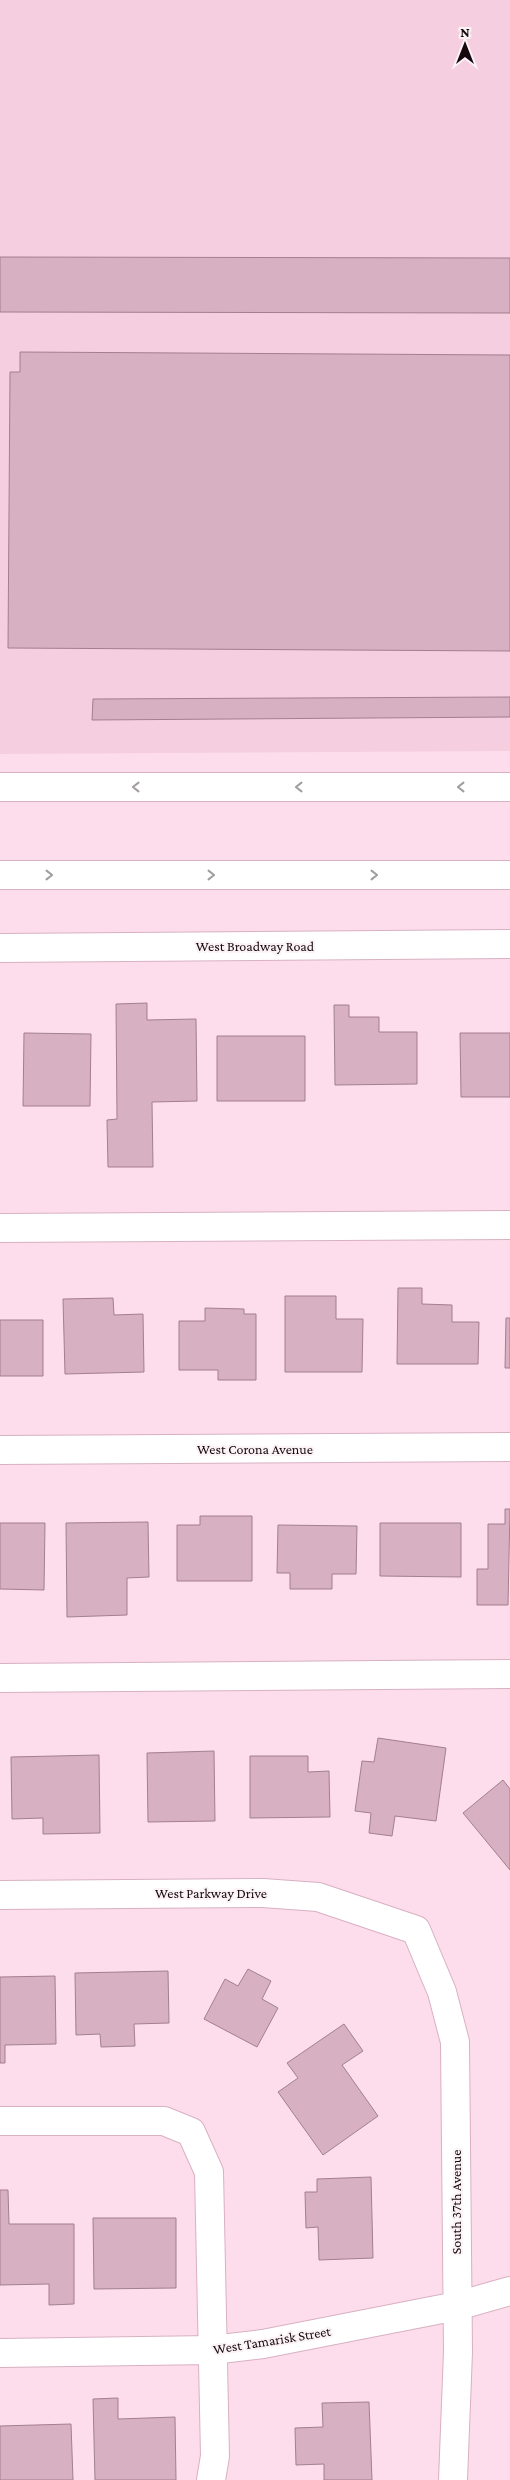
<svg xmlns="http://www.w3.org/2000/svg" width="510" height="2480" viewBox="0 0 510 2480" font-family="'Crimson Pro',serif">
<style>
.built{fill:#f5cfe0}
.building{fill:#d7b0c1;stroke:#a37f8f}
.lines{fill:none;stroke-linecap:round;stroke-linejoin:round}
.minor-casing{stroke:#d8b1c2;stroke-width:30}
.major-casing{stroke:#d8b1c2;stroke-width:30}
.minor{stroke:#fff;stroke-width:28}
.major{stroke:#fff;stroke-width:28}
.oneway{stroke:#a19d9f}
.labels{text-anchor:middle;stroke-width:4;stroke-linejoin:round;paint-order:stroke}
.street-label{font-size:14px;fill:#15090f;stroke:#faf2f5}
</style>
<rect width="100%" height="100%" fill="#fdddeb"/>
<path class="built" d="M 0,0 L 510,0 L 510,751 L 0,754 Z"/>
<path class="building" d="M 0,257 L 510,258 L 510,313 L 0,312 Z
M 20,352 L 510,355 L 510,651 L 8,648 L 10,372 L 20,372 Z
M 510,697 L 510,717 L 92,720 L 93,699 Z
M 147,1003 L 147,1020 L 196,1019 L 197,1101 L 152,1102 L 153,1167 L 108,1167 L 107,1120 L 117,1119 L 116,1004 Z
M 334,1005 L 349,1005 L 349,1017 L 379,1017 L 379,1032 L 417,1032 L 417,1084 L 335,1085 Z
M 24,1033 L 91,1034 L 90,1106 L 23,1106 Z
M 460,1033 L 510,1033 L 510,1097 L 461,1097 Z
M 217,1036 L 305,1036 L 305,1101 L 217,1101 Z
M 398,1288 L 422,1288 L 422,1304 L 452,1305 L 452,1322 L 479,1322 L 478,1364 L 397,1364 Z
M 285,1296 L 336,1296 L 336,1319 L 363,1319 L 362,1372 L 285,1372 Z
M 113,1298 L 114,1315 L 143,1314 L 144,1372 L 65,1374 L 63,1299 Z
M 205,1308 L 244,1309 L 244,1314 L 256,1314 L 256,1380 L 218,1380 L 218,1370 L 179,1370 L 179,1321 L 205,1321 Z
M 506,1318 L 510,1318 L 510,1368 L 505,1368 Z
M 0,1320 L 43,1320 L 43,1376 L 0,1376 Z
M 505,1509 L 510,1509 L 508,1605 L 477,1605 L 477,1569 L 488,1569 L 488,1524 L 505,1524 Z
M 200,1516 L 252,1516 L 252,1581 L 177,1581 L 177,1525 L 200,1525 Z
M 148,1522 L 149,1577 L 127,1578 L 127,1615 L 67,1617 L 66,1523 Z
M 0,1523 L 45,1523 L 44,1590 L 0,1589 Z
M 380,1523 L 461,1523 L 461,1577 L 380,1576 Z
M 278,1525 L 357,1526 L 356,1574 L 332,1574 L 332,1589 L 290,1589 L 290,1573 L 277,1573 Z
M 378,1738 L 446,1748 L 436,1821 L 395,1816 L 392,1836 L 369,1833 L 371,1813 L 355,1811 L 362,1761 L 374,1762 Z
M 214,1751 L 215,1821 L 148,1822 L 147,1753 Z
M 99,1755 L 100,1833 L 43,1834 L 43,1818 L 12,1819 L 11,1757 Z
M 250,1756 L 308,1756 L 308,1772 L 329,1771 L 330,1817 L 250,1818 Z
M 503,1780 L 510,1789 L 510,1870 L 463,1813 Z
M 248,1969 L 271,1981 L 262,1999 L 278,2008 L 257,2047 L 204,2019 L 225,1979 L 238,1986 Z
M 168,1971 L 169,2023 L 134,2024 L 135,2046 L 101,2047 L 100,2034 L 76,2035 L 75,1973 Z
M 55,1976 L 56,2044 L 5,2045 L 5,2063 L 0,2063 L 0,1977 Z
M 344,2024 L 363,2051 L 342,2065 L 378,2116 L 323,2155 L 278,2092 L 298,2078 L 287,2063 Z
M 371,2177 L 373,2258 L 319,2260 L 318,2227 L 306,2228 L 305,2192 L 317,2192 L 317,2179 Z
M 0,2190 L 8,2190 L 9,2224 L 74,2224 L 74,2304 L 49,2305 L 49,2284 L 0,2285 Z
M 93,2218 L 176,2218 L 176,2288 L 94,2289 Z
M 118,2398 L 118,2419 L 175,2417 L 176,2480 L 95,2480 L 93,2399 Z
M 369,2402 L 372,2480 L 324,2480 L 324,2464 L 296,2465 L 295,2428 L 323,2427 L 322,2403 Z
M 71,2424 L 73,2480 L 0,2480 L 0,2426 Z"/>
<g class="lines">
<g class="minor-casing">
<path id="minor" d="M 0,948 L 510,944
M 0,1228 L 510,1225
M 0,1450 L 510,1447
M 0,1678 L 510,1674
M 0,1895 L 263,1893 L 318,1897 L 416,1930 L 442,1992 L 455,2042 L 458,2352 L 453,2480
M 0,2121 L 164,2121 L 191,2132 L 209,2172 L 215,2456 L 211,2480
M 0,2353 L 212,2350 L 263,2344 L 457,2306 L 510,2291"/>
</g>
<g class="major-casing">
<path id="major" d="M 0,787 L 510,787
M 0,875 L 510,875"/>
</g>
<use href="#minor" class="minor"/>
<use href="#major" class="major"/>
</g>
<defs><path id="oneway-chevron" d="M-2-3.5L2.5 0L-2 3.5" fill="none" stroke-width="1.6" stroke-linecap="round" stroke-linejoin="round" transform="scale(1.25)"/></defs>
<g class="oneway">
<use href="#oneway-chevron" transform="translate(136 787) rotate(-180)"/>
<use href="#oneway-chevron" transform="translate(299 787) rotate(-180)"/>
<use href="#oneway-chevron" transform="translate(461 787) rotate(-180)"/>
<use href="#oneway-chevron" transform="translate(49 875)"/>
<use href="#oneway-chevron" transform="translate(211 875)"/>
<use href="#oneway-chevron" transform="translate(374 875)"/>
</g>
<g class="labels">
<g class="street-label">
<text x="255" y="951">West Broadway Road</text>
<text x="255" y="1454">West Corona Avenue</text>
<text x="211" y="1898">West Parkway Drive</text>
<text transform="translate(456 2202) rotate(-90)" y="5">South 37th Avenue</text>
<text transform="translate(272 2340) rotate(-9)" y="5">West Tamarisk Street</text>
</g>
</g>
<g transform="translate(465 45)" stroke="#faf2f5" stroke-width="4" paint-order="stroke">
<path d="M0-4L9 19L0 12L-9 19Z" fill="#15090f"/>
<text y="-8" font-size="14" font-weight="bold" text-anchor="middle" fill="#15090f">N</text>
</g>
</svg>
